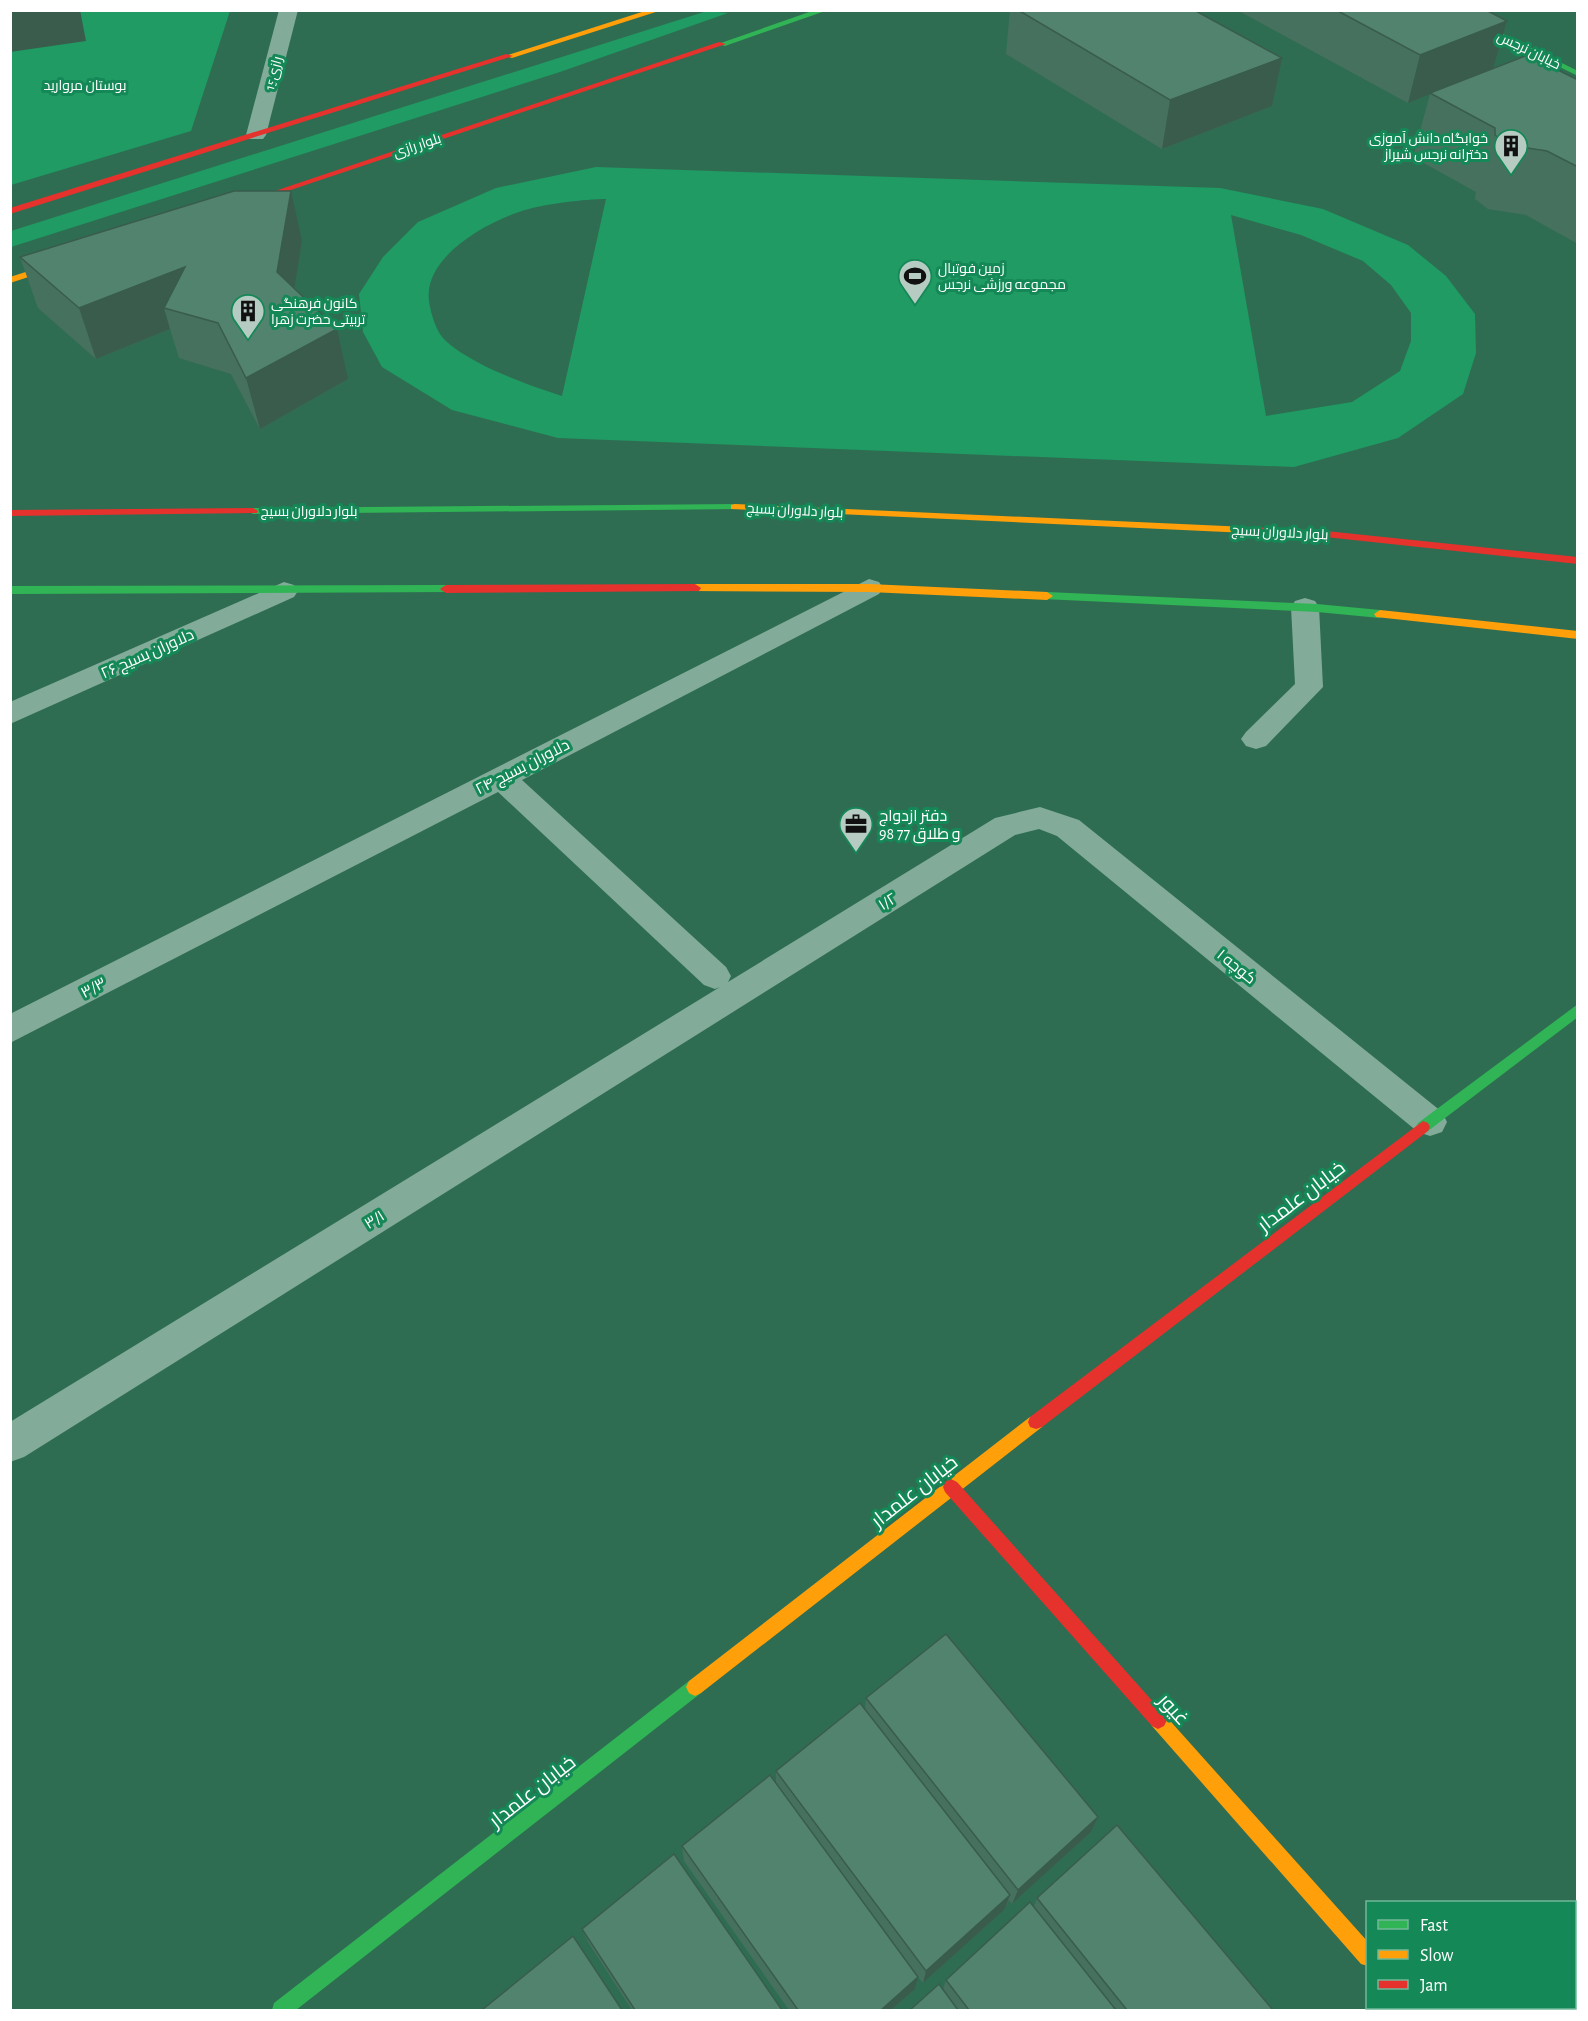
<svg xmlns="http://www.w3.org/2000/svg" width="1588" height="2021" viewBox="0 0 1588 2021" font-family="'Alegreya Sans',Cairo,sans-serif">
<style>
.green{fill:#1f9b63;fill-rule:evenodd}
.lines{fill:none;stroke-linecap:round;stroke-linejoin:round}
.street{fill:#82ac99;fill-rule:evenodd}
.fast{fill:#30b455;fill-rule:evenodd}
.slow{fill:#ff9f0a;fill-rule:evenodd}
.jam{fill:#e5322d;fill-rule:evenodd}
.wall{fill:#47715f}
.shaded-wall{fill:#395c4d}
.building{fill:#52836e;stroke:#395c4d;stroke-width:1.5}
.labels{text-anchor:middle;stroke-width:6;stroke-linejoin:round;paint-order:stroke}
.far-street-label{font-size:14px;fill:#fff;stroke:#148856}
.far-park-label{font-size:14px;fill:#fff;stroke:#148856}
.far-poi-label{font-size:14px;fill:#fff;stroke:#148856;text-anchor:start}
.street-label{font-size:16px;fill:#fff;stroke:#148856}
.poi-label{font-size:16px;fill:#fff;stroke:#148856;text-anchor:start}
.near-street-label{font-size:20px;fill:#fff;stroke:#148856}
</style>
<rect width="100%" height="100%" fill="#2f6d52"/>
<path class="green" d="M 11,11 L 230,11 L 191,131 L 11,185 Z
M 707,11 L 728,13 L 560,72 L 11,247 L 11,231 Z
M 596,167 L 1220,188 L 1323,209 L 1408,245 L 1446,276 L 1475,314 L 1476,353 L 1463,394 L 1398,438 L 1294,467 L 558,438 L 452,410 L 382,367 L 363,332 L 359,294 L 383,257 L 418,222 L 496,188 ZM 606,199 L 562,396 C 526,384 476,367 447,342 C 436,333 431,314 429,301 C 423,256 489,221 525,210 C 545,204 585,199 606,199 ZM 1231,215 L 1301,235 L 1363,261 L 1391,285 L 1411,313 L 1411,341 L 1400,371 L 1352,402 L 1266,416 Z"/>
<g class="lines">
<path class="street" d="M 279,10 L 298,10 L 266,135 L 263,139 L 249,139 L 246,135 Z
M 869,579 L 879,582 L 883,588 L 879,594 L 522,780 L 726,967 L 731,976 L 728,982 L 995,818 L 1040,807 L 1079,820 L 1442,1112 L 1447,1122 L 1442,1132 L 1430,1136 L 1418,1132 L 1057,836 L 1039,829 L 1015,835 L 24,1457 L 10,1462 L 10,1422 L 720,987 L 715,989 L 704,985 L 498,792 L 10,1043 L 10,1014 Z
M 284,582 L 294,585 L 298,591 L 294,597 L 10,724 L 10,702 Z
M 1305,598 L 1315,601 L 1319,607 L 1323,687 L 1266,746 L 1256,749 L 1246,746 L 1241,739 L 1246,732 L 1295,684 L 1291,607 L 1295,601 Z
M 1368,2005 L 1368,2008 L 1414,2008 L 1413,2010 L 1366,2010 Z"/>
<path class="fast" d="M 815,10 L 828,10 L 725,46 L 718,44 Z
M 1444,10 L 1455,10 L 1578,71 L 1578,76 Z
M 735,504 L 739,505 L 739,509 L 253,514 L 248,511 L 253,508 Z
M 446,585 L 452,589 L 450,592 L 10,594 L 10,586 Z
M 1047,592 L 1317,604 L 1380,610 L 1386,614 L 1380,618 L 1317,612 L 1043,599 L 1043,593 Z
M 1578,1004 L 1578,1017 L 1428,1131 L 1423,1133 L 1418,1131 L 1416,1127 L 1418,1123 Z
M 695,1678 L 701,1681 L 704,1687 L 701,1693 L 296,2010 L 272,2010 L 274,2003 L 689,1681 Z
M 1402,2008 L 1424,2008 L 1425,2010 L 1403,2010 Z"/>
<path class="slow" d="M 648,10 L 662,10 L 512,58 L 505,56 Z
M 69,258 L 74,261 L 72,263 L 10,283 L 10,277 Z
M 735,504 L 1247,527 L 1252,530 L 1247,533 L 731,509 L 731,505 Z
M 695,584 L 869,584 L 1047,592 L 1053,596 L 1047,600 L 869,592 L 691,591 L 689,588 Z
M 1380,610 L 1578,631 L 1578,639 L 1376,617 L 1374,614 Z
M 1036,1415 L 1042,1417 L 1044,1422 L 1042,1427 L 701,1693 L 695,1696 L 689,1693 L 686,1687 L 689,1681 L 1030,1417 Z
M 1158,1711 L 1164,1714 L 1368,1942 L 1368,1966 L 1361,1964 L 1152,1726 L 1149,1720 L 1152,1714 Z"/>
<path class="jam" d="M 719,42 L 726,44 L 240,207 L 233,205 Z
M 506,54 L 513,56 L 10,214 L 10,208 Z
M 253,508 L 258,511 L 257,513 L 10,516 L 10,510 Z
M 1247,527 L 1316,530 L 1578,557 L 1578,564 L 1316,536 L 1243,532 L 1243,528 Z
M 695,584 L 701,588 L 699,591 L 446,593 L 440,589 L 446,585 Z
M 1423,1121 L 1428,1123 L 1430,1127 L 1428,1131 L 1042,1427 L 1036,1429 L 1030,1427 L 1028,1422 L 1030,1417 Z
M 951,1479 L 957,1482 L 1164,1714 L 1167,1720 L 1164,1726 L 1158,1729 L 1152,1726 L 945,1492 L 943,1487 L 945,1482 Z"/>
</g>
<path class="wall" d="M 1010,10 L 1194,10 L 1272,106 L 1162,149 L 1006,54 Z
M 1237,10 L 1486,10 L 1507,21 L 1493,69 L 1578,80 L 1578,244 L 1526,215 L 1488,209 L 1475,199 L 1476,192 L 1413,157 L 1430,94 L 1408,103 Z
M 302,241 L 294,288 L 348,379 L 260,429 L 231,374 L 179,358 L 170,329 L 96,359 L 38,308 L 20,257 Z
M 866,1698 L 1098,1817 L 1091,1832 L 1012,1904 L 1009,1900 L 1005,1909 L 923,1983 L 918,1977 L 915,1989 L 891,2010 L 789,2010 L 684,1861 L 682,1846 L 776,1784 L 776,1771 L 865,1710 Z
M 1037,1898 L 1273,2010 L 910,2010 L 943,1990 L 946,1980 L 1034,1907 Z
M 582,1929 L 782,2010 L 632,2010 L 588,1942 Z"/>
<path class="shaded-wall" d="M 10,10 L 80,10 L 86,41 L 10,52 Z
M 1507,21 L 1493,69 L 1408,103 L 1420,55 Z
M 1282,58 L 1272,106 L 1162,149 L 1170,100 Z
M 291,191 L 302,241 L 289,322 L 277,272 Z
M 185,267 L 164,308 L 170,329 L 96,359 L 79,308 Z
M 337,329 L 348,379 L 260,429 L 246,378 Z
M 1098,1817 L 1091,1832 L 1012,1904 L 1018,1890 Z
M 1010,1895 L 1005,1909 L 923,1983 L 926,1971 Z
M 918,1977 L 915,1989 L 891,2010 L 881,2010 Z"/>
<path class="building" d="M 1018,10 L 1194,10 L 1282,58 L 1170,100 Z
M 1336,10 L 1486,10 L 1507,21 L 1420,55 Z
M 1528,55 L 1578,80 L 1578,167 L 1547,151 L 1508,145 L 1495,135 L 1495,128 L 1430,93 Z
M 234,191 L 291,191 L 277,272 L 337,329 L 246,378 L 218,323 L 164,308 L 185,267 L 79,308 L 20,257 Z
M 946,1634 L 1098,1817 L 1018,1890 L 866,1698 Z
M 860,1703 L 1010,1895 L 926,1971 L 776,1771 Z
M 770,1775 L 918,1977 L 881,2010 L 798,2010 L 682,1846 Z
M 1117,1825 L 1273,2010 L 1127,2010 L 1037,1898 Z
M 674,1854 L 782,2010 L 635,2010 L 582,1929 Z
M 1030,1902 L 1116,2010 L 969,2010 L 946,1980 Z
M 573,1936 L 622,2010 L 482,2010 Z
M 939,1984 L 958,2010 L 910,2010 Z"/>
<defs>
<g id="building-pin" transform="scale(1.725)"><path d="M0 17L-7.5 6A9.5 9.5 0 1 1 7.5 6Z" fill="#b6ccc2" stroke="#148856"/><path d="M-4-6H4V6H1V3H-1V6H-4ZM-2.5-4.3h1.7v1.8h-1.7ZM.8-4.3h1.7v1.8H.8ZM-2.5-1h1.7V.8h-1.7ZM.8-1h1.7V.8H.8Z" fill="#111"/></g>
<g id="stadium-pin" transform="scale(1.725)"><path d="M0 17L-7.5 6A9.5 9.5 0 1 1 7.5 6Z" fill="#b6ccc2" stroke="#148856"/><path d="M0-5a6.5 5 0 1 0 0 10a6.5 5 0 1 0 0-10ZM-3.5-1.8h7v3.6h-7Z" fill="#111"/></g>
<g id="office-pin" transform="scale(1.725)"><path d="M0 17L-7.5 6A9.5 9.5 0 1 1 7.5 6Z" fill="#b6ccc2" stroke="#148856"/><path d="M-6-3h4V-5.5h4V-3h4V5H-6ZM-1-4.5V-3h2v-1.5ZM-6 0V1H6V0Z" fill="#111"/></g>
</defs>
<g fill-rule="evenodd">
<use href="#building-pin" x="1511" y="146"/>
<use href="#stadium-pin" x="915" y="276"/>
<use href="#building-pin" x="248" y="311"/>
<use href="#office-pin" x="856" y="824"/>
</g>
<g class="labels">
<g class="far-street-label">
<text transform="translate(1529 50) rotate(26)" y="5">خیابان نرجس</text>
<text transform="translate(273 73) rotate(-75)" y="5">15رازی</text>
<text transform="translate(417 145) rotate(-18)" y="5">بلوار رازی</text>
<text transform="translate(795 510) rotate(3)" y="5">بلوار دلاوران بسیج</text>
<text x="309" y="516">بلوار دلاوران بسیج</text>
<text transform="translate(1280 532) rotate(3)" y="5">بلوار دلاوران بسیج</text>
</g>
<g class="far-park-label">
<text x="85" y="90">بوستان مروارید</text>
</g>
<g class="far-poi-label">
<text x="1488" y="143" text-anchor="end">خوابگاه دانش آموزی<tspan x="1488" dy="16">دخترانه نرجس شیراز</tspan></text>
<text x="938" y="273">زمین فوتبال<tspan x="938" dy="16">مجموعه ورزشی نرجس</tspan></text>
<text x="271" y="308">کانون فرهنگی<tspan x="271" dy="16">تربیتی حضرت زهرا</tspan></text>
</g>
<g class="street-label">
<text transform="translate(147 653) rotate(-24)" y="6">دلاوران بسیج ۲۶</text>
<text transform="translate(522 766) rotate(-27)" y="6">دلاوران بسیج ۲۴</text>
<text transform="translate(887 901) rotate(-32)" y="6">۱/۲</text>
<text transform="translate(1237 966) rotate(39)" y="6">کوچه ۱</text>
<text transform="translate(93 987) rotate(-28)" y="6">۳/۳</text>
<text transform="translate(374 1219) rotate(-32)" y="6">۳/۱</text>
</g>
<g class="poi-label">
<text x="879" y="821">دفتر ازدواج<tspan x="879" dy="18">98 و طلاق 77</tspan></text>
</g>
<g class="near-street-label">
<text transform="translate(1301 1196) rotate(-37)" y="7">خیابان علمدار</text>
<text transform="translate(914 1491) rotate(-38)" y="7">خیابان علمدار</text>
<text transform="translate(1174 1709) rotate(48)" y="7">غیور</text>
<text transform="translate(532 1791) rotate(-38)" y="7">خیابان علمدار</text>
</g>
</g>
<rect width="1588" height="2021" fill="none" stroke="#ffffff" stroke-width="24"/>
<rect x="1366" y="1901" width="210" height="108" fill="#148856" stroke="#72b89a" stroke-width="1.5"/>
<rect x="1378" y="1920" width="30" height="9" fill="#30b455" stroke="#72b89a" stroke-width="1.5"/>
<text x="1420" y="1931" font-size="18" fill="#ffffff">Fast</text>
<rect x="1378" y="1950" width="30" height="9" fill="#ff9f0a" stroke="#72b89a" stroke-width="1.5"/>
<text x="1420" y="1961" font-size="18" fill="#ffffff">Slow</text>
<rect x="1378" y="1980" width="30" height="9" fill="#e5322d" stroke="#72b89a" stroke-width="1.5"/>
<text x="1420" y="1991" font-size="18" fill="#ffffff">Jam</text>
</svg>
